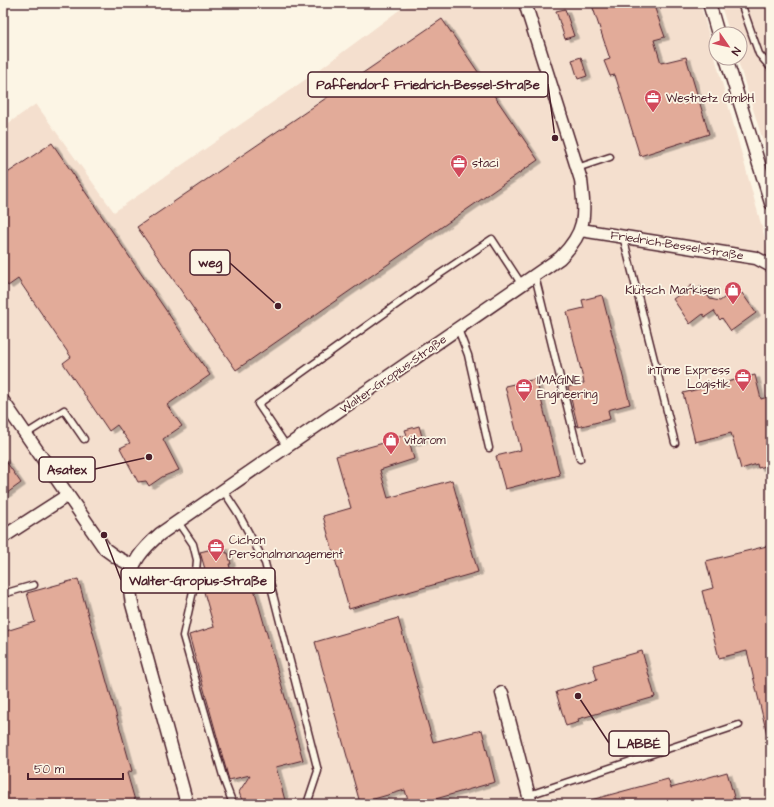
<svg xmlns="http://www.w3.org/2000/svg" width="774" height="807" viewBox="0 0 774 807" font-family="'Architects Daughter',sans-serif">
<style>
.built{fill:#f4dfce}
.building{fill:#e2ab99;stroke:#4a1f2b;filter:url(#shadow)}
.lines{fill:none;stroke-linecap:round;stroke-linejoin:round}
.service-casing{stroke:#4a1f2b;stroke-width:9}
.minor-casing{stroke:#4a1f2b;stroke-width:15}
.service{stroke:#fcf5e5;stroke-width:6}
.minor{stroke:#fcf5e5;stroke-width:12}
.labels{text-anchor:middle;stroke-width:3.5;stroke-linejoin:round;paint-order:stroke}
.poi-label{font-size:12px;fill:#4a1f2b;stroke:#fcf5e5;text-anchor:start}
.street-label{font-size:12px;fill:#4a1f2b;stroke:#fcf5e5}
.leader{fill:none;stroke:#4a1f2b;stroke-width:1.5}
.callout-dot{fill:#4a1f2b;stroke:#fcf5e5;stroke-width:1.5}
.callout{fill:#fcf5e5;stroke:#4a1f2b;stroke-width:1.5}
.callout-label{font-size:13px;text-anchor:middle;font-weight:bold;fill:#4a1f2b}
</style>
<defs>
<filter id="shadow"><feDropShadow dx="4.5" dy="2.5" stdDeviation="0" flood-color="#0004"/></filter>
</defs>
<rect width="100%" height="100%" fill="#fcf5e5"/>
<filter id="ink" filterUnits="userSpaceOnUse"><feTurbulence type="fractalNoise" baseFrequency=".025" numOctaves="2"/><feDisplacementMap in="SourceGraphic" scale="8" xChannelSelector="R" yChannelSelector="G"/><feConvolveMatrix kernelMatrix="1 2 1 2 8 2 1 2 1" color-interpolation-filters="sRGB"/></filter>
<g filter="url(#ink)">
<path class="built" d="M 417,3 L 700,3 L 771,260 L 771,804 L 3,804 L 3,127 L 36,104 L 114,212 L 312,75 L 402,8 Z
M 720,3 L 771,3 L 771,166 L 737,58 L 740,58 L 740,34 L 730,34 Z"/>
<path class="building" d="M 598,3 L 653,3 L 665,37 L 654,40 L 661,63 L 686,57 L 709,134 L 640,156 L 615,75 L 610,76 L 604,61 L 610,59 L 592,5 Z
M 565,9 L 574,36 L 565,39 L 556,11 Z
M 442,19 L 538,160 L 236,370 L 137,227 Z
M 581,57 L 587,76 L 578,79 L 572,60 Z
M 52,143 L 210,375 L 167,405 L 182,426 L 163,439 L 179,470 L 162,477 L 149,486 L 146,481 L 138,482 L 120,448 L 130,443 L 117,425 L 109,431 L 63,363 L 71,357 L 18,279 L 8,286 L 3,279 L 3,176 Z
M 692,285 L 696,290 L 701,286 L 710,299 L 720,301 L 733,291 L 736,296 L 742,293 L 756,313 L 731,331 L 722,318 L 720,320 L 714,311 L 705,317 L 703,314 L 690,324 L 673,299 Z
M 602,295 L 630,404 L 608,410 L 610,419 L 578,427 L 568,387 L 584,383 L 567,312 L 584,308 L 582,300 Z
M 755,375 L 761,399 L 771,396 L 771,465 L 758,468 L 757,464 L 741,469 L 731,433 L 695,442 L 683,393 Z
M 536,379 L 560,475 L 505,489 L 496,456 L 521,450 L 505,386 Z
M 419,426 L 423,440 L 410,444 L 414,459 L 380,470 L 388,498 L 452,480 L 478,572 L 349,609 L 323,516 L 351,508 L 336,456 L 387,442 L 387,440 L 407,435 L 405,430 Z
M 3,457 L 21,483 L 3,496 Z
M 771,545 L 771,733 L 767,734 L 747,651 L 719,658 L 702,591 L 713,588 L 706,561 Z
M 224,546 L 226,553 L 228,553 L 231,564 L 229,564 L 234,583 L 251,578 L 303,760 L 276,767 L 286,804 L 243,804 L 239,792 L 250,775 L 229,780 L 189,635 L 214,627 L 204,592 L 211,590 L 200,552 Z
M 78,579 L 132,771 L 127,773 L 136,804 L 3,804 L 3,632 L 35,622 L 27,593 Z
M 398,618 L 433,742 L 482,730 L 495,782 L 432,800 L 433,804 L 409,804 L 405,790 L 360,803 L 315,642 Z
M 642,651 L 655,697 L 578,719 L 579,722 L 566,726 L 556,692 L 597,680 L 593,665 Z
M 727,772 L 736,804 L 587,804 L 587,801 L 668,779 L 671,788 Z"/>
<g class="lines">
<g class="service-casing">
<path id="service" d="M 741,3 L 759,54 L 771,68
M 577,168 L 610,157
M 623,236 L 675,443
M 535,276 L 580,459
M 458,329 L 468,355 L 489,448
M 26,434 L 64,410 L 84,439
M 287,447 L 258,404 L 425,284 L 492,239 L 522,285
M 223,490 L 238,513 L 265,563 L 318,771 L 307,804
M 178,522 L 193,544 L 197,560 L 195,582 L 183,636 L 225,783 L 233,804
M 3,594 L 34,585
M 529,795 L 739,725"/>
</g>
<g class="minor-casing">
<path id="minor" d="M 709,3 L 718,34
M 726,58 L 771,203
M 581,230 L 756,258 L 771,266
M 3,401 L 105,549 L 116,557 L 133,566
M 3,537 L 68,495
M 502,693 L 531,804
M 187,804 L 132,604 C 131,598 130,592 130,586 C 129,563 144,548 160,534 L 560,258 C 587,231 585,216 581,180 L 525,3"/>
</g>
<use href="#service" class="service"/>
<use href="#minor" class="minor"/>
</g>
</g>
<defs>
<g id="office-pin" transform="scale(0.9)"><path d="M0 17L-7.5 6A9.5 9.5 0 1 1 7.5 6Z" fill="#d1495b" stroke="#fcf5e5"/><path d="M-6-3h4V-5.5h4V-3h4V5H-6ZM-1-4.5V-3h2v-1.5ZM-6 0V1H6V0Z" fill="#fff"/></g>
<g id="shop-pin" transform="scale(0.9)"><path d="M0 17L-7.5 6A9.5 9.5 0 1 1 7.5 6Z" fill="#d1495b" stroke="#fcf5e5"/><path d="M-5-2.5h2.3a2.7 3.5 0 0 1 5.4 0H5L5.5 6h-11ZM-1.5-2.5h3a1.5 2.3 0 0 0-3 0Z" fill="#fff"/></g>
</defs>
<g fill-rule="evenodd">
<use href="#office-pin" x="653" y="98"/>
<use href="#office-pin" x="459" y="163"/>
<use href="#shop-pin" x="733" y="290"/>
<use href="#office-pin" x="743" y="377"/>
<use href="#office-pin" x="524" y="387"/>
<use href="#shop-pin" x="391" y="440"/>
<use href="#office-pin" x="216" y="547"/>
</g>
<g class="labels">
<g class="poi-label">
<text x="666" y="102">Westnetz GmbH</text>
<text x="472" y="167">staci</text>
<text x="720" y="294" text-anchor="end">Klütsch Markisen</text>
<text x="730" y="374" text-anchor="end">inTime Express<tspan x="730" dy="14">Logistik</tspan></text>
<text x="537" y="384">IMAGINE<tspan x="537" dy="14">Engineering</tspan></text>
<text x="404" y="444">vitarom</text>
<text x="229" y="544">Cichon<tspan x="229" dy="14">Personalmanagement</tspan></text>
</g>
<g class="street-label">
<text transform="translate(677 245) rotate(9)" y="4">Friedrich-Bessel-Straße</text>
<text transform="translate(393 374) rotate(-35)" y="4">Walter-Gropius-Straße</text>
</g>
</g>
<path class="leader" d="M555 138L548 84M278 306L230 263M149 457L95 469M104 535L121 580M578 696L609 743"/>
<g class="callout-dot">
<circle cx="555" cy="138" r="4"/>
<circle cx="278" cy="306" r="4"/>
<circle cx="149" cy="457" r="4"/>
<circle cx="104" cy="535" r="4"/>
<circle cx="578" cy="696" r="4"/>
</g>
<g class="callout">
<rect x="308" y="72" width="240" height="25" rx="4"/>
<rect x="190" y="250" width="40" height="25" rx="4"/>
<rect x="39" y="457" width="56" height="25" rx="4"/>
<rect x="121" y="568" width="154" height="25" rx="4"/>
<rect x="609" y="731" width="60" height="25" rx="4"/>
</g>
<g class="callout-label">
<text x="428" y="89">Paffendorf Friedrich-Bessel-Straße</text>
<text x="210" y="267">weg</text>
<text x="67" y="474">Asatex</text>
<text x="198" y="585">Walter-Gropius-Straße</text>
<text x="639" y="748">LABBÉ</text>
</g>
<rect width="774" height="807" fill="none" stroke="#fcf5e5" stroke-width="16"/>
<rect x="8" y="8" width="758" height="791" fill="none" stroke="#4a1f2b" stroke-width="1.5" filter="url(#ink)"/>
<g transform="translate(728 46) rotate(124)"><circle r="19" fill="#fcf5e5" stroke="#b59f9b"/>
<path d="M0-3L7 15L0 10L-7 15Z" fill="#d1495b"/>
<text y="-6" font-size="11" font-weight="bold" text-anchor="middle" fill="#4a1f2b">N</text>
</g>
<path d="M28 773v6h95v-6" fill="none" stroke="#4a1f2b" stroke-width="2"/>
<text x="34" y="773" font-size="12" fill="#4a1f2b" stroke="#fcf5e5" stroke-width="3" paint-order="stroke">50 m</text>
</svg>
